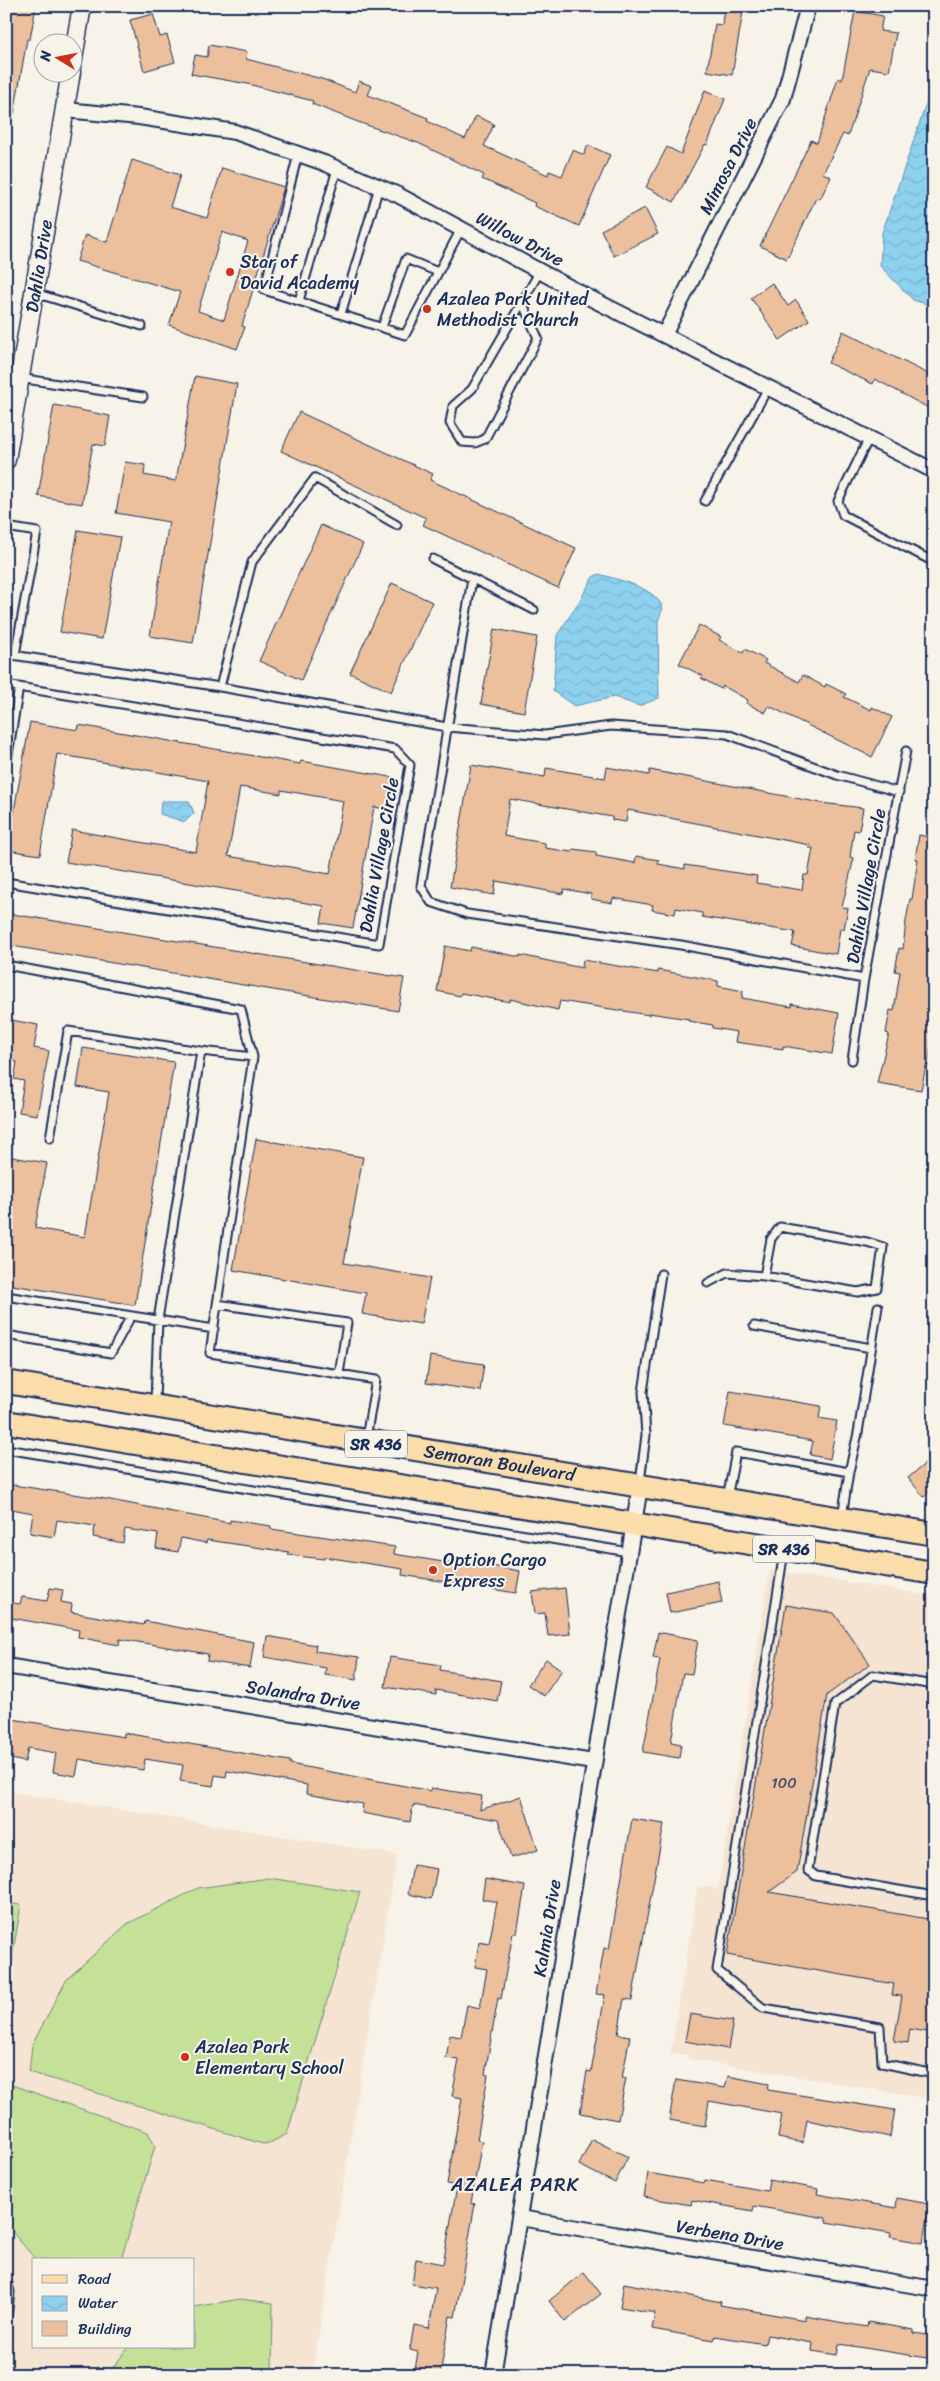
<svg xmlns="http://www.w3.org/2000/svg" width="940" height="2381" viewBox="0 0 940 2381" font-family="Sriracha,sans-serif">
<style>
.built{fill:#f4e4d1;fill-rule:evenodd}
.pitch{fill:#c5e198;stroke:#70887b}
.water{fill:url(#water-waves);stroke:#5f90b5}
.building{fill:#ecc09c;stroke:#1b2f5e;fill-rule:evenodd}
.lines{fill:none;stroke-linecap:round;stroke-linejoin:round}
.service-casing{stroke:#1b2f5e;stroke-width:11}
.minor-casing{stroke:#1b2f5e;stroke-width:18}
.tertiary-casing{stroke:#1b2f5e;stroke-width:21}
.primary-casing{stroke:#1b2f5e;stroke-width:26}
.service{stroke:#f7f3e8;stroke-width:7}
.minor{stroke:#f7f3e8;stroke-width:14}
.tertiary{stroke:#f7f3e8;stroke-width:18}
.primary{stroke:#faddab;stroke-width:22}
.poi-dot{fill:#c8321e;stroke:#f7f3e8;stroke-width:2}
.labels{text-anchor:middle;stroke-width:4;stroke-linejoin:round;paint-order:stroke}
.number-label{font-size:15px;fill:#4f536e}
.shield{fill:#f7f3e8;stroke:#5d6a87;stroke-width:1}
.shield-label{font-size:16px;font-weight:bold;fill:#1b2f5e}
.street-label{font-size:18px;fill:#1b2f5e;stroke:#f7f3e8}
.poi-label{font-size:18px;fill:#1b2f5e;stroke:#f7f3e8;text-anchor:start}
.neighbourhood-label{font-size:19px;letter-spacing:1px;fill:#1b2f5e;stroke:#f7f3e8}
</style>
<defs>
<pattern id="water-waves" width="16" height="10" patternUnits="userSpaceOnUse" patternTransform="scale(1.25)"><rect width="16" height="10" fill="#8dd1ef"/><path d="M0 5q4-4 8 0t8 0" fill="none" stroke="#79b4cf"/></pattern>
</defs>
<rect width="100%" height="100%" fill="#f7f3e8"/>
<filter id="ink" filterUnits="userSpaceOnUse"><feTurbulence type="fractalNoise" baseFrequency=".02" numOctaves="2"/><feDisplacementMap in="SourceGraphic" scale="10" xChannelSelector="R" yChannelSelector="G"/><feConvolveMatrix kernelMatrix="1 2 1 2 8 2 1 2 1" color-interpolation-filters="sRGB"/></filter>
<g filter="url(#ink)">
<path class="built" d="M 770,1570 L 934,1596 L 934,2099 L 688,2059 L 688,2055 L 671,2053 L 698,1886 L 718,1889 Z
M 6,1791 L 397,1855 L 312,2375 L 6,2375 ZM 34,2260 L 194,2260 L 194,2347 L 34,2347 Z"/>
<path class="pitch" d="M 269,1878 L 360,1892 L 287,2134 L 266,2145 L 29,2072 L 32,2045 L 67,1979 L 127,1924 L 198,1888 Z
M 6,1903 L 21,1905 L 6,1993 Z
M 6,2083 L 148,2132 L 155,2146 L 121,2260 L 36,2260 L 14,2234 L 6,2221 Z
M 240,2299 L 273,2303 L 272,2375 L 107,2375 L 129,2347 L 194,2347 L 194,2307 Z"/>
<path class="water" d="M 934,81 L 934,306 L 913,300 L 880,266 L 882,233 Z
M 599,574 C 619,580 655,587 663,608 L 658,621 L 659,698 L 639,706 L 614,697 L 574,706 L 553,691 L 557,635 L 576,607 L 593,577 Z
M 161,801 L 189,801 L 194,813 L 185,822 L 160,814 Z"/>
<path class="building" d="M 6,6 L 36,6 L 30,39 L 27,39 L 14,114 L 6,114 Z
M 724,6 L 744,6 L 732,75 L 707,71 L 715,24 L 722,25 Z
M 855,11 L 883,16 L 880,31 L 896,33 L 889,71 L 870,68 L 848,136 L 843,134 L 823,173 L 831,177 L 820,199 L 816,198 L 787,259 L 760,246 L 811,140 L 817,143 L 838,78 L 842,80 Z
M 153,14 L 160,37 L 167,35 L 175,62 L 144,71 L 130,20 Z
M 209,45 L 247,52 L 246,59 L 322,79 L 355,92 L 359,81 L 372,86 L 368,95 L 428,118 L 427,121 L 465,139 L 476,116 L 494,124 L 484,146 L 548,175 L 549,171 L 562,176 L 573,150 L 584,155 L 588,145 L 610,155 L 579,226 L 534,206 L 535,203 L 482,179 L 484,175 L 418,143 L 358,122 L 312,104 L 313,101 L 248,84 L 191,74 L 195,55 L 207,57 Z
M 705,90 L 725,99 L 707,145 L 705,144 L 674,202 L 646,187 L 667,147 L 681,154 Z
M 132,160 L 180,175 L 170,207 L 207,218 L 222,168 L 284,187 L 242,326 L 245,327 L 237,349 L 169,325 L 180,292 L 77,261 L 85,235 L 107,242 ZM 222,232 L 248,241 L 224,320 L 198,311 Z
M 645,208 L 658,234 L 614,256 L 601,230 Z
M 772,283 L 788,306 L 796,300 L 809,320 L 780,340 L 751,298 Z
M 843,331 L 934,377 L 934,411 L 875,379 L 873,384 L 828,363 Z
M 195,376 L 237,384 L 193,643 L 150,636 L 169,522 L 116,513 L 125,462 L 145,465 L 144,475 L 176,481 Z
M 54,405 L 110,416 L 105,446 L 93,444 L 82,504 L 38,496 Z
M 299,412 L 433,474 L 430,480 L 576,548 L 558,588 L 423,525 L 426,518 L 281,451 Z
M 321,525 L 363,544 L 301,680 L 259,661 Z
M 78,530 L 120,537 L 102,639 L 60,632 Z
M 392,583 L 432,602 L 391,692 L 350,673 Z
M 699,625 L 721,637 L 719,640 L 743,653 L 745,649 L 766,660 L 764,663 L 799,682 L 803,675 L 825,687 L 826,684 L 846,694 L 844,697 L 871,710 L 872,707 L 892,717 L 872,757 L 769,706 L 765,713 L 746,703 L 748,700 L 723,686 L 721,689 L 701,678 L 703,676 L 679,664 Z
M 494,629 L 537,637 L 524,712 L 481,704 Z
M 30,722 L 78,730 L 79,725 L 300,764 L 301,761 L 396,778 L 391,810 L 374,807 L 353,928 L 321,923 L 324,906 L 66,862 L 72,830 L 196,852 L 208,781 L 57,754 L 40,855 L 7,850 ZM 240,787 L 281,794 L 281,790 L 343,801 L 330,874 L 228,856 Z
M 471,765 L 545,777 L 546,768 L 605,778 L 607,767 L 649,775 L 650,770 L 821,803 L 863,808 L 859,831 L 854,830 L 850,857 L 854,858 L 842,907 L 848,908 L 844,929 L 840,929 L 836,954 L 792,946 L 795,932 L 702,917 L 702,913 L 676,908 L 675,914 L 652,910 L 653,905 L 613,898 L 612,903 L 591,899 L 591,894 L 564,889 L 563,894 L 496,881 L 494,895 L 450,887 ZM 510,799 L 612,817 L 612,820 L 626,822 L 628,810 L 810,845 L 809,848 L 813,848 L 808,875 L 804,875 L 802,890 L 756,883 L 757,876 L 685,865 L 685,869 L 658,864 L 659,860 L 636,856 L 635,863 L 596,856 L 596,852 L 573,849 L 572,852 L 545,848 L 545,843 L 504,836 Z
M 919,835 L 934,838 L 934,1023 L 928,1066 L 926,1066 L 921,1090 L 877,1083 L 889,1034 L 886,1033 L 890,1010 L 894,1011 L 900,972 L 895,971 L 899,948 L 903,949 L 906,921 L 910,899 L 912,899 L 918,859 L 915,859 Z
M 6,913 L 404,978 L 398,1011 L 6,945 Z
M 445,946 L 470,951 L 471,947 L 520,957 L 520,955 L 582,968 L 583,960 L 658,973 L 658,970 L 718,981 L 718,986 L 743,991 L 742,998 L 792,1007 L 792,1004 L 839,1013 L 832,1054 L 783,1046 L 783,1049 L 735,1042 L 737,1032 L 713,1028 L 713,1025 L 688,1021 L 689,1019 L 649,1013 L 649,1015 L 560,1001 L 558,1010 L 510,999 L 510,1002 L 461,993 L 460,996 L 437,991 Z
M 6,1019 L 38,1025 L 34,1048 L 49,1051 L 37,1115 L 19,1112 L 24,1081 L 14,1079 L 17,1062 L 6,1060 Z
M 83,1048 L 174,1062 L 135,1305 L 6,1284 L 6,1156 L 47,1163 L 35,1228 L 85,1237 L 109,1092 L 77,1087 Z
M 256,1139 L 363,1157 L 344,1263 L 430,1278 L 421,1324 L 362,1314 L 366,1293 L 233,1270 Z
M 430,1356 L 484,1364 L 480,1391 L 426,1383 Z
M 730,1391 L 821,1406 L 819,1418 L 837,1421 L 830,1459 L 810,1455 L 813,1441 L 724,1426 Z
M 934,1456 L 934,1488 L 924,1497 L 908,1478 Z
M 6,1484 L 100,1498 L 230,1523 L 230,1520 L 271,1526 L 271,1529 L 395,1547 L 394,1554 L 468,1566 L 469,1562 L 520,1571 L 516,1593 L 402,1575 L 403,1569 L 325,1557 L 324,1559 L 288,1555 L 289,1552 L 207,1540 L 206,1543 L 181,1538 L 178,1552 L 156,1548 L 158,1534 L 125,1529 L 123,1543 L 93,1537 L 95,1526 L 57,1520 L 54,1537 L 30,1533 L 33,1513 L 6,1508 Z
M 718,1581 L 722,1603 L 670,1613 L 666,1592 Z
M 50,1588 L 63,1590 L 61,1602 L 72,1604 L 71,1612 L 144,1625 L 145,1621 L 254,1642 L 250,1668 L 207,1661 L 208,1654 L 120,1639 L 119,1645 L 78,1637 L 79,1630 L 6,1617 L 6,1602 L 20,1604 L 22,1597 L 47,1601 Z
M 565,1588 L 570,1634 L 548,1636 L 545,1613 L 535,1614 L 532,1592 Z
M 786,1605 L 834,1613 L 870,1664 L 827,1695 L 797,1872 L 769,1892 L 934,1920 L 934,2033 L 910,2029 L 908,2043 L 894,2041 L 902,1996 L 892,1995 L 894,1984 L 727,1955 Z
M 658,1632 L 698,1640 L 692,1674 L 683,1673 L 671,1742 L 681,1744 L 679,1758 L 643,1752 L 660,1659 L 653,1658 Z
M 267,1636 L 316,1645 L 315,1651 L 359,1657 L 356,1680 L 325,1675 L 326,1668 L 264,1657 Z
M 390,1657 L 441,1665 L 440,1670 L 501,1681 L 497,1701 L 436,1690 L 436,1695 L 385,1687 Z
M 546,1659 L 562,1670 L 544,1696 L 528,1685 Z
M 6,1718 L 124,1737 L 124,1733 L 290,1761 L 290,1764 L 431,1791 L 431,1788 L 482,1796 L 480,1810 L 521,1796 L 538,1850 L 511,1858 L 498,1820 L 413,1805 L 410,1822 L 362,1813 L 363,1804 L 306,1794 L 307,1785 L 227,1771 L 226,1777 L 215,1775 L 213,1786 L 180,1781 L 183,1765 L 145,1759 L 143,1770 L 79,1759 L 76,1776 L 53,1772 L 56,1753 L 28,1748 L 25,1762 L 6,1758 Z
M 632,1819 L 664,1824 L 632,2000 L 624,1999 L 618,2034 L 630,2036 L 622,2078 L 626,2078 L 618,2120 L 580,2113 L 587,2071 L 591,2072 L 605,1995 L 596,1994 L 604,1948 L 609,1949 Z
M 413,1865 L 437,1869 L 431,1899 L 408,1894 Z
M 485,1879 L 525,1886 L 517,1933 L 513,1933 L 501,1999 L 498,1998 L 485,2074 L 488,2075 L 477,2140 L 482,2141 L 471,2203 L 475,2204 L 455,2317 L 450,2316 L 440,2375 L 414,2375 L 418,2352 L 410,2350 L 414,2325 L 429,2328 L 436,2288 L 412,2284 L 416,2259 L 443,2264 L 457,2186 L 447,2184 L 462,2098 L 452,2096 L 459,2060 L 446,2058 L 450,2035 L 461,2037 L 467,2005 L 480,2008 L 487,1969 L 475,1967 L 479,1942 L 489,1944 L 497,1902 L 482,1899 Z
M 690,2014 L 733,2021 L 728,2049 L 685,2041 Z
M 728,2076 L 769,2084 L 768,2090 L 895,2110 L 890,2137 L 807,2120 L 803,2143 L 778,2138 L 782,2114 L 709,2101 L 705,2126 L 669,2120 L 676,2080 L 725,2088 Z
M 592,2139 L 628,2157 L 615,2183 L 579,2165 Z
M 648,2173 L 704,2183 L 705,2180 L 767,2191 L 769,2180 L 818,2189 L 817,2194 L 896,2208 L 897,2198 L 929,2204 L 923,2243 L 890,2237 L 891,2233 L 826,2222 L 826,2218 L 754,2206 L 753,2211 L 692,2200 L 691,2205 L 644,2197 Z
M 584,2272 L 601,2294 L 565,2322 L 549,2301 Z
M 624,2283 L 721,2302 L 720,2305 L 805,2320 L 805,2316 L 867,2327 L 868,2322 L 914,2330 L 914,2333 L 934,2336 L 934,2359 L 839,2344 L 837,2355 L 812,2351 L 813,2343 L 767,2335 L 765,2344 L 715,2336 L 714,2340 L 652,2329 L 655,2313 L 620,2307 Z"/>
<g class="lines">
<g class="service-casing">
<path id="service" d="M 298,154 L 264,290 L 405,335 L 461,229
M 35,293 L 142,326
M 299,301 L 337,169
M 522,302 L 538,338 L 485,439 L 475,443 L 462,442 L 450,423 L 453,406 L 472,389 L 540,271
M 341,314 L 379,187
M 382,327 L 406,259 L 438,272
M 6,376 L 143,397
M 869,438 L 838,501 L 843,515 L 934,562
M 705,501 L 768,388
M 6,527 L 37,532 L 15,655
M 433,559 L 534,610
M 472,579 L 421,886 L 431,902 L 467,914 L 681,945 L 864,979
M 6,654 L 220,687 L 447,727 L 545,735 L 611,726 L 727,734 L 837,775 L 899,792
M 6,685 L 395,749 L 410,765 L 379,944 L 6,882
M 220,687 L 252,562 L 315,478 L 397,525
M 6,767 L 19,687
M 6,965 L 241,1009 L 253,1057 L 210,1353 L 376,1380 L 366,1438
M 852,1060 L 864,979 L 906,751
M 50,1138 L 68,1031 L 201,1051
M 708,1283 L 727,1273 L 764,1276 L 858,1292 L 877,1288 L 883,1247 L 867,1242 L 780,1227 L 771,1239 L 764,1276
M 6,1296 L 214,1329
M 217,1304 L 347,1323 L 339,1374
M 754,1326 L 871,1348
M 6,1335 L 111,1353 L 131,1316
M 155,1402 L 158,1320 L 201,1051 L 253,1057
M 6,1449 L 629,1552
M 640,1482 L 646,1435 L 643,1392 L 661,1274
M 727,1498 L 736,1452 L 849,1472 L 858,1433 L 878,1307
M 842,1517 L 849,1472
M 784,1552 L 717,1970 L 763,2008 L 880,2027 L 882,2063 L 934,2074
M 934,1685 L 873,1675 L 835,1704 L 808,1870 L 816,1876 L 934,1896
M 6,2277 L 10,2292 L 6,2325"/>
</g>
<g class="minor-casing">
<path id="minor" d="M 65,110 L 139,117 L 235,132 L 324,163 L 398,195 L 582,294 L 934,471
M 664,335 L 783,99 L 808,6
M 6,1666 L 593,1762
M 520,2218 L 934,2289
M 493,2375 L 640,1487"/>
</g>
<g class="tertiary-casing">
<path id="tertiary" d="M 72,64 L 82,6
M 6,460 L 71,72"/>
</g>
<g class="primary-casing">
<g id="primary">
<path id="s1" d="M 6,1382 L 934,1534"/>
<path d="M 6,1422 L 934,1573"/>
</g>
</g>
<use href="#service" class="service"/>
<use href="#minor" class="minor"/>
<use href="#tertiary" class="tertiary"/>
<use href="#primary" class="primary"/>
</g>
</g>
<g class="poi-dot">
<circle cx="230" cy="272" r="5"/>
<circle cx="427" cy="309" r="5"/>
<circle cx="433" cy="1570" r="5"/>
<circle cx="185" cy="2057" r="5"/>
</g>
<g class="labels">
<g class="number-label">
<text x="784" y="1788">100</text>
</g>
<g class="shield">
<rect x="345" y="1430.5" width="62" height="27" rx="4"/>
<rect x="753" y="1535.5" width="62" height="27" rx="4"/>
</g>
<g class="shield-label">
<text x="376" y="1450">SR 436</text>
<text x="784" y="1555">SR 436</text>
</g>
<g class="street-label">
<text transform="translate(728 166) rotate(-63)" y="6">Mimosa Drive</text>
<text transform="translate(520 239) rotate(28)" y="6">Willow Drive</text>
<text transform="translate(39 266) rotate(-81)" y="6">Dahlia Drive</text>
<text transform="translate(379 855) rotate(-80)" y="6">Dahlia Village Circle</text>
<text transform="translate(866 886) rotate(-80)" y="6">Dahlia Village Circle</text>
<text dy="6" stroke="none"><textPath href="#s1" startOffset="500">Semoran Boulevard</textPath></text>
<text transform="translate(303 1695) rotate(9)" y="6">Solandra Drive</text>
<text transform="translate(547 1928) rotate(-81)" y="6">Kalmia Drive</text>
<text transform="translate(730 2235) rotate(10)" y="6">Verbena Drive</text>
</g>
<g class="poi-label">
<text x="240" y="268">Star of<tspan x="240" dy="21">David Academy</tspan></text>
<text x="437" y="305">Azalea Park United<tspan x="437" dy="21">Methodist Church</tspan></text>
<text x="443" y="1566">Option Cargo<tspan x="443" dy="21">Express</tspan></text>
<text x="195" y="2053">Azalea Park<tspan x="195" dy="21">Elementary School</tspan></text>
</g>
<g class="neighbourhood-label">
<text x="515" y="2191">AZALEA PARK</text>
</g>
</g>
<rect width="940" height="2381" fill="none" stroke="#f7f3e8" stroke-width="25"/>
<rect x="12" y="12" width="915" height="2356" fill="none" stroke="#1b2f5e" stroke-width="2" filter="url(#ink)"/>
<rect x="32" y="2258" width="162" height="90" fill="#f7f3e8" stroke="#9fa5b1"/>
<rect x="42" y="2275" width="25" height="8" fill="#faddab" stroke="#9fa5b1"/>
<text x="78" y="2284" font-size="15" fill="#1b2f5e">Road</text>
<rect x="42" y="2296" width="25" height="15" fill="url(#water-waves)" stroke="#9fa5b1"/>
<text x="78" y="2308" font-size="15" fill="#1b2f5e">Water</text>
<rect x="42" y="2321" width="25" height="15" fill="#ecc09c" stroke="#9fa5b1"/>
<text x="78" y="2334" font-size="15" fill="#1b2f5e">Building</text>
<g transform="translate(58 58) rotate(280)"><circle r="24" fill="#f7f3e8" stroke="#9fa5b1"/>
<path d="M0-4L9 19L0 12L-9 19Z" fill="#c8321e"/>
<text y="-8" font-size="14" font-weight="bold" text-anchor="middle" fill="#1b2f5e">N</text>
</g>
</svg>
